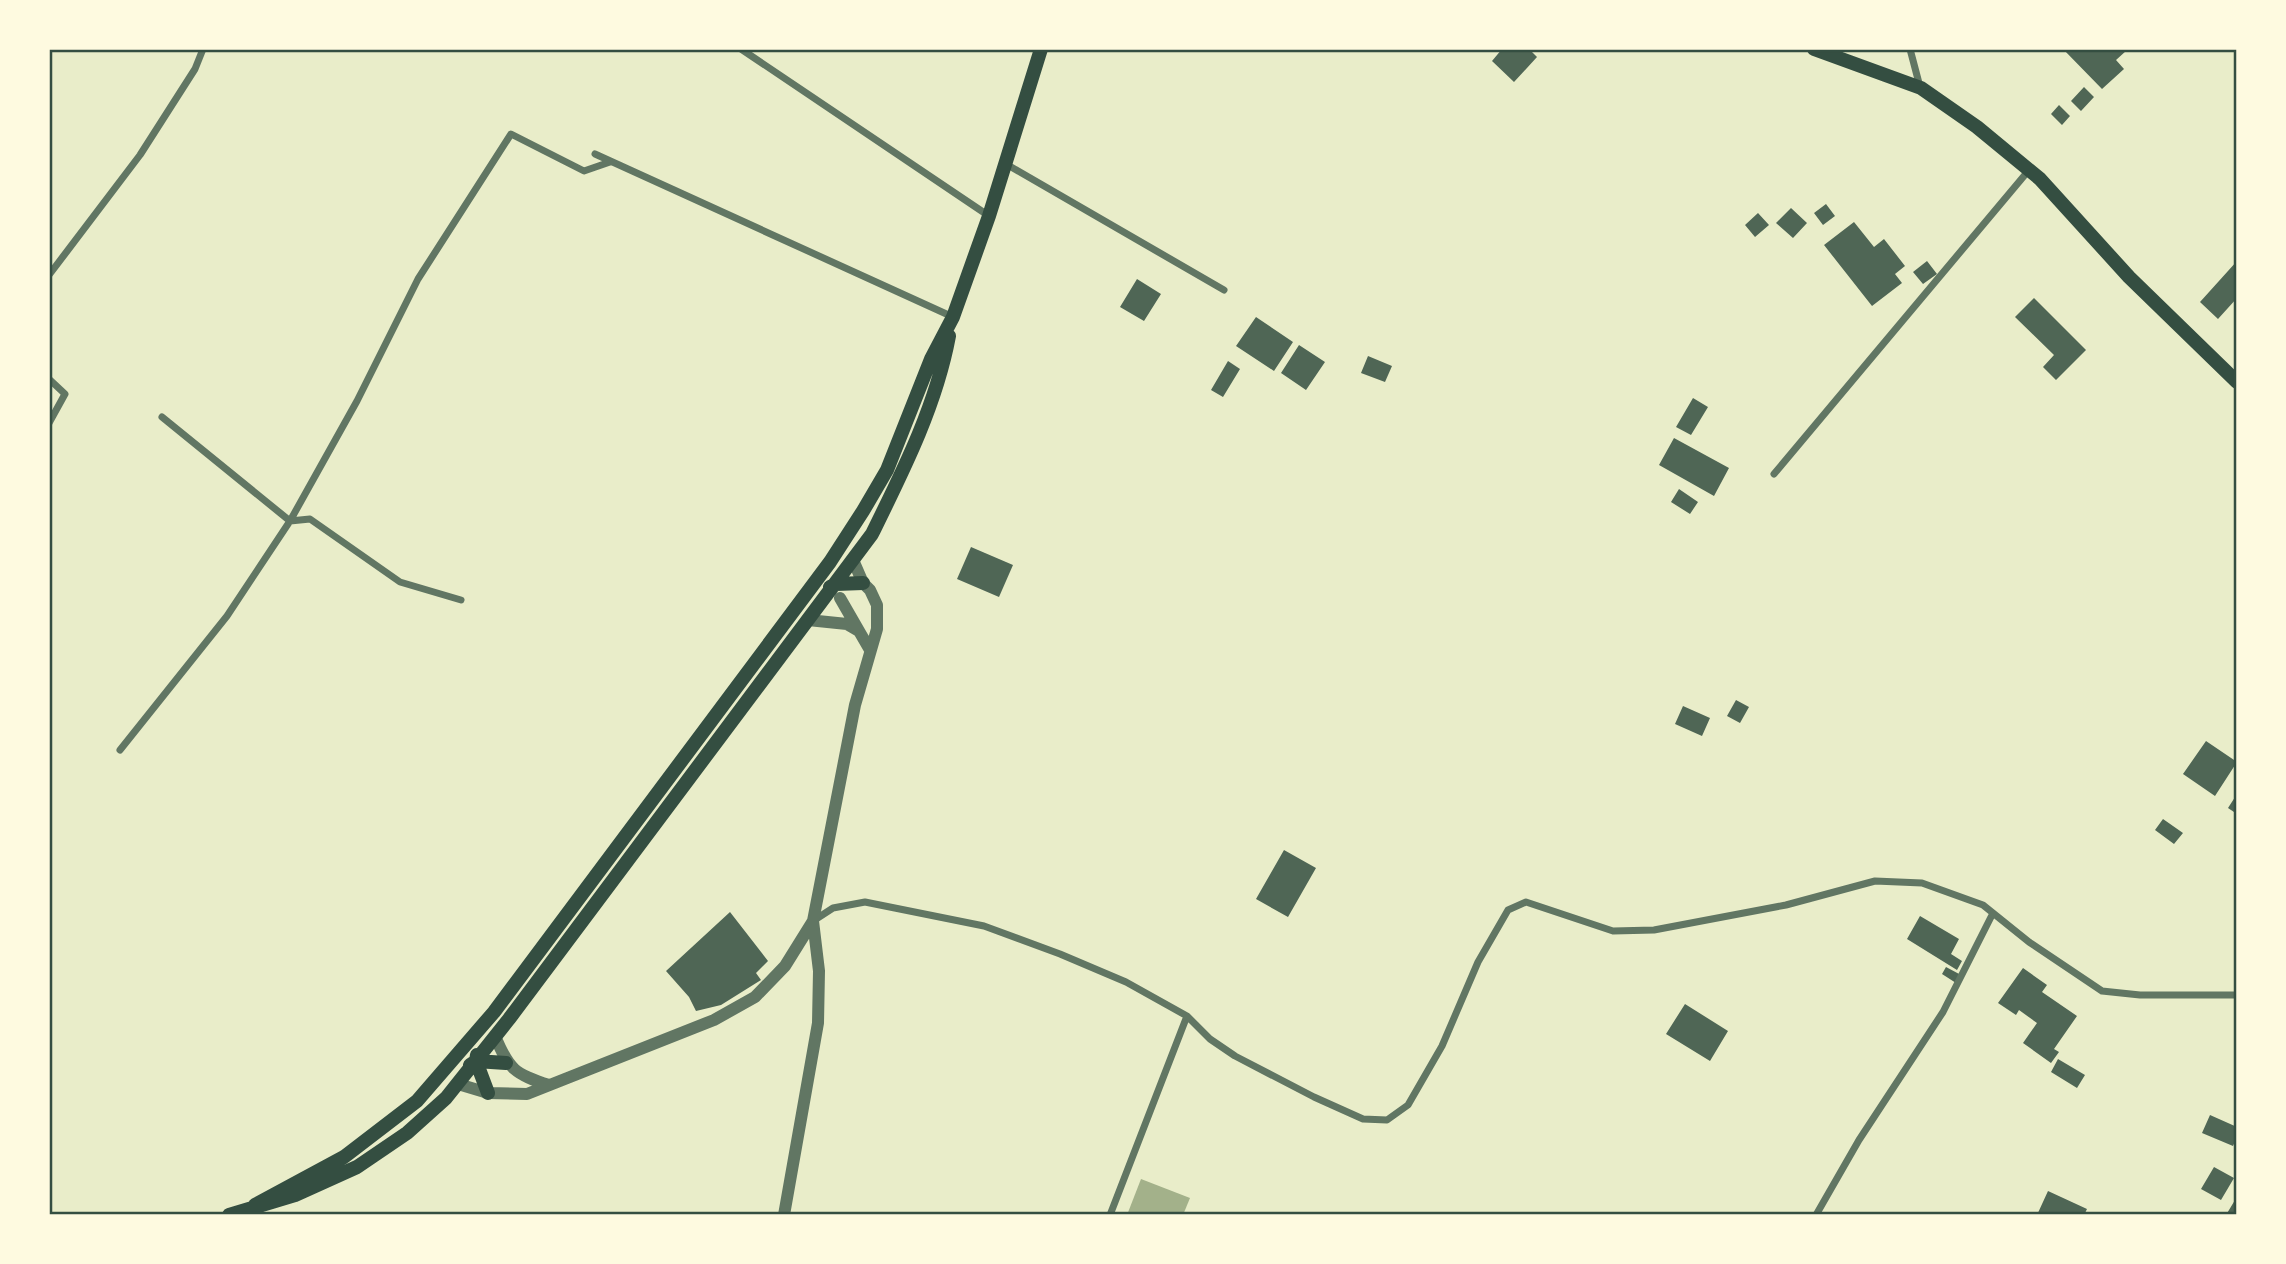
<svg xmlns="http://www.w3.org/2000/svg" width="2286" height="1264" viewBox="0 0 2286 1264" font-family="'Varela Round',sans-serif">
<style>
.water{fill:#a3b18a}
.building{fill:#4f6655}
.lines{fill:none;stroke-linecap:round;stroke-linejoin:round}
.minor{stroke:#617663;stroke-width:7}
.tertiary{stroke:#617663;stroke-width:12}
.secondary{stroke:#344e41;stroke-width:14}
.neatline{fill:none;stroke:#344e41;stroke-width:2.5}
</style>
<rect width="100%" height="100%" fill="#e9edc9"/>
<path class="water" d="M 1141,1179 L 1190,1198 L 1183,1215 L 1127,1215 Z"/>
<path class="building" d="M 1502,49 L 1529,49 L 1537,57 L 1514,82 L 1492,61 Z
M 2063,49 L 2124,49 L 2126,51 L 2116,60 L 2124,69 L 2102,89 Z
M 2084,87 L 2094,97 L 2081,111 L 2071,101 Z
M 2059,105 L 2070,116 L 2062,125 L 2051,114 Z
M 1826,204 L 1835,216 L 1823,225 L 1814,213 Z
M 1791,208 L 1807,223 L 1793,238 L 1776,223 Z
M 1758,213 L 1769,225 L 1755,237 L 1745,225 Z
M 1854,222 L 1874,247 L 1884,239 L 1905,266 L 1895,274 L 1902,283 L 1872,306 L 1824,245 Z
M 1927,261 L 1937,274 L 1923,284 L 1913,272 Z
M 2237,261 L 2237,298 L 2218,319 L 2200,302 Z
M 1137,279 L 1161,294 L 1144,321 L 1120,307 Z
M 2034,298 L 2086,350 L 2056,380 L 2043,367 L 2054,355 L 2015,317 Z
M 1256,317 L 1293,342 L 1274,371 L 1236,346 Z
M 1299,345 L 1325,362 L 1306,390 L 1281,373 Z
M 1368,356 L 1392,366 L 1385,382 L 1361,373 Z
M 1228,361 L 1240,369 L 1223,397 L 1211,390 Z
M 1693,398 L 1708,407 L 1691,435 L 1676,427 Z
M 1674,438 L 1729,468 L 1714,496 L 1659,465 Z
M 1679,489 L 1698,502 L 1690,514 L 1671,502 Z
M 971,547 L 1013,565 L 999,597 L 957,579 Z
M 1736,700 L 1749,707 L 1740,723 L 1727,716 Z
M 1683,706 L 1710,718 L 1702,736 L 1675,724 Z
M 2206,741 L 2237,762 L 2215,796 L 2183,774 Z
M 2237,794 L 2237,814 L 2228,808 Z
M 2163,819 L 2183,833 L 2174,844 L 2155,830 Z
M 1284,850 L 1316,868 L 1288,917 L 1256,899 Z
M 730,912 L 768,961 L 756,973 L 761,980 L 721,1005 L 696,1011 L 689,997 L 666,971 Z
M 1920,916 L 1959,939 L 1951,954 L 1962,961 L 1957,970 L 1907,939 Z
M 1946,967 L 1961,975 L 1956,983 L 1942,974 Z
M 2023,968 L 2047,985 L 2042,992 L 2077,1016 L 2054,1049 L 2059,1052 L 2051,1063 L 2023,1043 L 2037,1023 L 2019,1010 L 2016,1015 L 1998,1003 Z
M 1685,1004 L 1728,1031 L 1710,1061 L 1666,1034 Z
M 2058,1059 L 2085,1075 L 2077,1088 L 2051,1072 Z
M 2210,1115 L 2237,1127 L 2237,1137 L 2233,1146 L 2202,1133 Z
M 2214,1167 L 2234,1178 L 2221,1200 L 2201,1189 Z
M 2048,1191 L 2087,1209 L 2084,1215 L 2037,1215 Z
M 2235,1200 L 2237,1201 L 2237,1215 L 2226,1215 Z"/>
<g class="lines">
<path class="minor" d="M 741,49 L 989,216
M 1910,49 L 1920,87
M 595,154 L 953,317
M 1006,164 L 1224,290
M 49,275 L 140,155 L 195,69 L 203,49
M 49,379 L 65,394 L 49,423
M 162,417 L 290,521 L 357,401 L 418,279 L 511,134 L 584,171 L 610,162
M 1774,474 L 2029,170
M 120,750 L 227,616 L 290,521 L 310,519 L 400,582 L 461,600
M 813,921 L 833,908 L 865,902 L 984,926 L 1060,954 L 1126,982 L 1187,1016 L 1210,1039 L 1235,1056 L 1314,1097 L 1363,1119 L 1387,1120 L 1408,1105 L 1442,1046 L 1478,962 L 1508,910 L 1526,902 L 1613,931 L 1654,930 L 1786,905 L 1875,881 L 1922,883 L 1983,905 L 2029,942 L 2102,991 L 2140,995 L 2237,995
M 1110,1215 L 1187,1016
M 1816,1215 L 1859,1140 L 1943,1012 L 1993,913"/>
<path class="tertiary" d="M 840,598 L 859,631
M 808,620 L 847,624 L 859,631 L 870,650
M 495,1036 C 509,1070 515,1074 549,1085
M 458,1084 L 488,1093 L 527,1094 L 714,1020 L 755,997 L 785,966 L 813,921
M 784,1215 L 818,1023 L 819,971 L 813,921 L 855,705 L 877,629 L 877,605 L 870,590 L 863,583 L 853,560"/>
<path class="secondary" d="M 1814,49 L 1921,88 L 1977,127 L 2040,179 L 2129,277 L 2237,382
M 830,587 L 836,584 L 863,583
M 477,1055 L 476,1061 L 488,1093
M 470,1065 L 476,1061 L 506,1063
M 255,1205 L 344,1157 L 417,1101 L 494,1012 L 830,562 L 863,511 L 887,470 L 931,359 L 953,317 L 989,216 L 1041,49
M 229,1215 L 295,1195 L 357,1167 L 407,1133 L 446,1098 L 509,1019 L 872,534 C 903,471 936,406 949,336"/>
</g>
<rect width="2286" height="1264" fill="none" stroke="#fefae0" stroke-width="102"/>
<rect x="51" y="51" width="2184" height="1162" class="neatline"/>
</svg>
